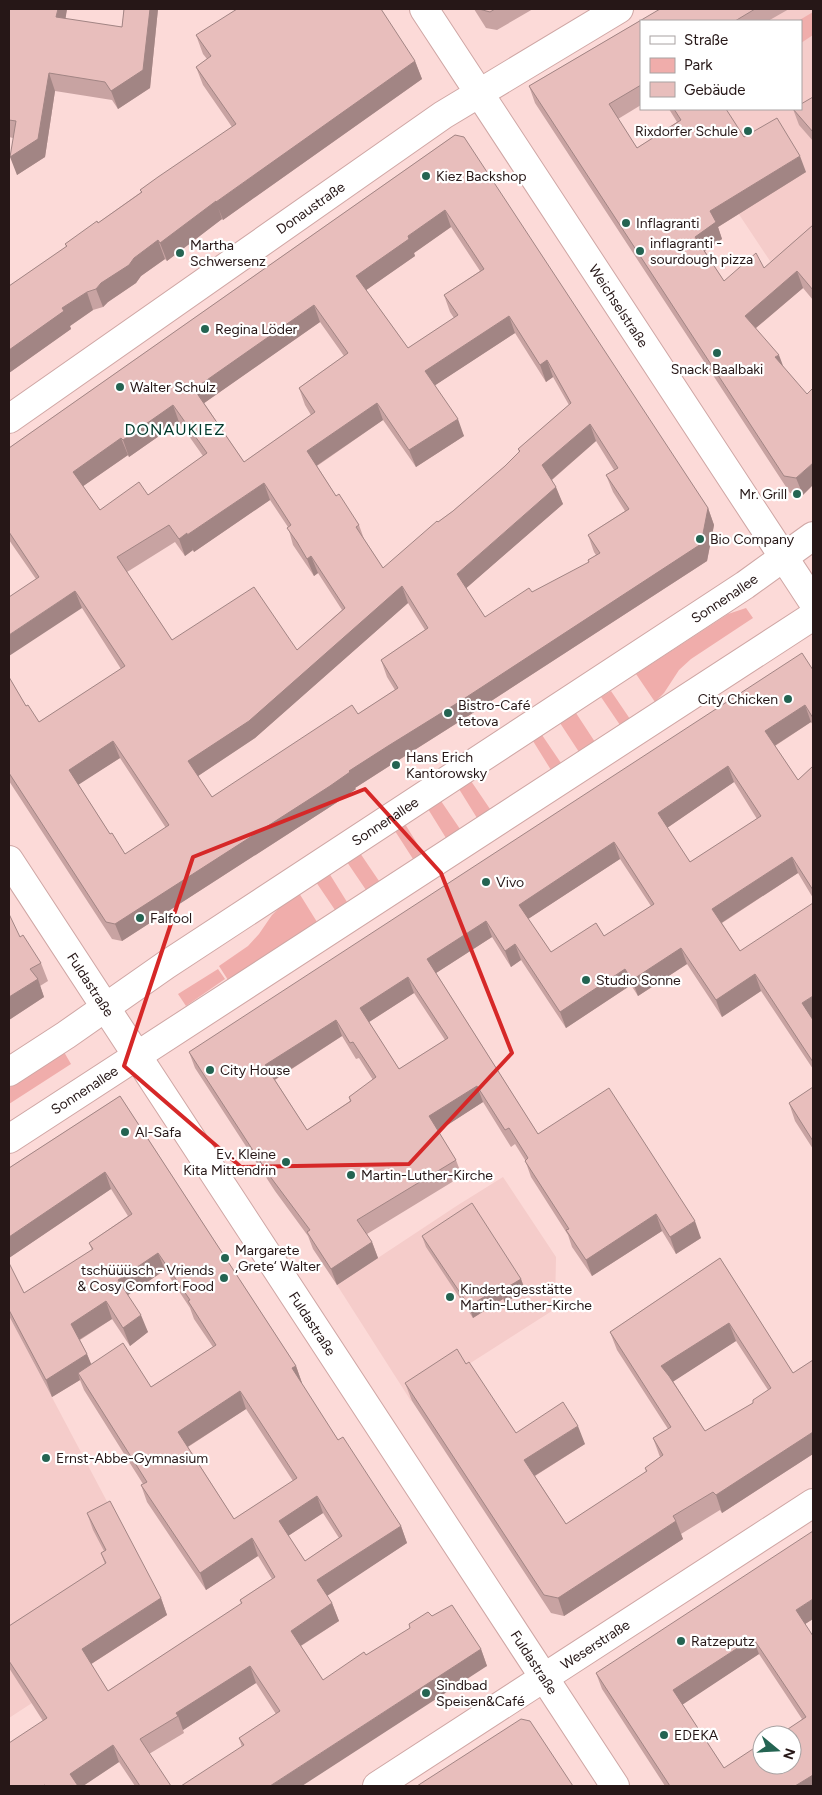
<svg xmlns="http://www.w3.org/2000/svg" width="822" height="1795" viewBox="0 0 822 1795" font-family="Figtree,sans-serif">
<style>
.built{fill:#f5ccca}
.green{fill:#f0adab}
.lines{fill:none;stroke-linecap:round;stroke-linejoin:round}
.minor-casing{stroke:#cfa6a4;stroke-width:30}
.major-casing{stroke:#cfa6a4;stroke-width:30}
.minor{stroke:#fff;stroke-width:28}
.major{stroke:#fff;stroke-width:28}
.wall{fill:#c8a3a2;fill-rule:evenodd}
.shaded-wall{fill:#a28584}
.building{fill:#e8bebc;stroke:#a28584;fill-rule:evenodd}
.marked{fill:none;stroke:#d62828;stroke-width:4;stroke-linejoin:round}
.poi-dot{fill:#246452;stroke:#fff;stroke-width:2}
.labels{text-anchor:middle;stroke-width:4.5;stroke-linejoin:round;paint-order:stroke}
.poi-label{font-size:14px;fill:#261717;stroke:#fff;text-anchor:start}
.street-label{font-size:14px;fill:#261717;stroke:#fff}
.quarter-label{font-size:16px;letter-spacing:1px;fill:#013a2c;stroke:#fff}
</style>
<rect width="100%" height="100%" fill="#fcdad8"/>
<path class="built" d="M 693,9 L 813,9 L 813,247 L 780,276 L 669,109 L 801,109 L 801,21 L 672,21 Z
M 503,1177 L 556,1257 L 555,1309 L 411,1401 L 337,1285 L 458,1205 Z
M 9,1316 L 167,1615 L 9,1718 Z"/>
<path class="green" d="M 813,12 L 813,35 L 801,43 L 801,21 L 798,21 Z
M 746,608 L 753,618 L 691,659 L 679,670 L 664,693 L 655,702 L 636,674 L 728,614 Z
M 611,691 L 630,719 L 620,725 L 601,697 Z
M 576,713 L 595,742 L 579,752 L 560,723 Z
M 542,735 L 561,763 L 551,770 L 533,741 Z
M 471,781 L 490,809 L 477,818 L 459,789 Z
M 441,801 L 460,829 L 446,838 L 428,809 Z
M 405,824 L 423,853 L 413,859 L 395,831 Z
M 360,853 L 379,881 L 366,890 L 347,862 Z
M 329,873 L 347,902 L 335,910 L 316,882 Z
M 299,893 L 317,922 L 228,980 L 219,966 L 248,946 L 259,934 L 272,915 L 283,904 Z
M 218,969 L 225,979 L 186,1006 L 178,994 Z
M 64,1052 L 71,1064 L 9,1104 L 9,1088 Z"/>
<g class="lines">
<g class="minor-casing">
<g id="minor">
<path id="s1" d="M 424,9 L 813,602"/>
<path id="s2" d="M 9,419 L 443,115 L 619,9"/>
<path id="s3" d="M 9,860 L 615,1786"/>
<path id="s4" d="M 377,1786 L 813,1503"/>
</g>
</g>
<g class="major-casing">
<g id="major">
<path id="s5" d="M 9,1072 L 66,1035 L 166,965 L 745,585 L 813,536"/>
<path id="s6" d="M 9,1139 L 813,616"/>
</g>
</g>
<use href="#minor" class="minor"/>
<use href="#major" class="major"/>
</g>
<path class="wall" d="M 9,9 L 67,9 L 65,19 L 122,27 L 124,9 L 158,9 L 150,88 L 118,109 L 112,100 L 55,91 L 45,157 L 17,175 L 13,138 L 9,137 Z
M 474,9 L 533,9 L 497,30 L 486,28 Z
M 660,9 L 789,9 L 768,21 L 641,21 L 641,105 L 618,119 L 637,148 L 677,122 L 669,109 L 725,109 L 744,137 L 806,172 L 718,227 L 722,239 L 705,251 L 724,281 L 764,268 L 813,225 L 813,300 L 803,288 L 756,328 L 803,495 L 790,493 L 535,103 L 529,86 Z
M 196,35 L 415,61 L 422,79 L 223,220 L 222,219 L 167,261 L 165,259 L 141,276 L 136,283 L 108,302 L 103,307 L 93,310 L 70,326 L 71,329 L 9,373 L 9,286 L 66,247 L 65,244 L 98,223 L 141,192 L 140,190 L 232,127 L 203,85 L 196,67 L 207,59 L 203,54 Z
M 813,97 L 813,141 L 799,125 L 793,109 Z
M 455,135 L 708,508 L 714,525 L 707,561 L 465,718 L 394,763 L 355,788 L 356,789 L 336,803 L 122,941 L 112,939 L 9,781 L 9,677 L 26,706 L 39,722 L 121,669 L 82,608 L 36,579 L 9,540 L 9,448 ZM 451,227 L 480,271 L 444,295 L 450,312 L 454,318 L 408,348 L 366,290 L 415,256 L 414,253 ZM 320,322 L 344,356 L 299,388 L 305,405 L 311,415 L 244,462 L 204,403 ZM 515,333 L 546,382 L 553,377 L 569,405 L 518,449 L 519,452 L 505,466 L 453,511 L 438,522 L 383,568 L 364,539 L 359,525 L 336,496 L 317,466 L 383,420 L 416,467 L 464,436 L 435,385 ZM 179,422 L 203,456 L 148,495 L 100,510 L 83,486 L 128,455 L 129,457 ZM 596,441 L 614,470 L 606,475 L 613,492 L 625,511 L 588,535 L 594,552 L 596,555 L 588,560 L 589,563 L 485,617 L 466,588 L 563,504 L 552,480 ZM 270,500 L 288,527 L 293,545 L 314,576 L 318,573 L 342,610 L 297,650 L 172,640 L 127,572 L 175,542 L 185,556 L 193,550 L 194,552 ZM 408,603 L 425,630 L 381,660 L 387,677 L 395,690 L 358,714 L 212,797 L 198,776 L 255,738 ZM 120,758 L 166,828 L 125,854 L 110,834 L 78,784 Z
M 813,670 L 813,725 L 811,722 L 775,746 L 798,780 L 813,766 L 813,898 L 798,873 L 722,923 L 740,951 L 813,1017 L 812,1018 L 813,1020 L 813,1069 L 761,991 L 722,1017 L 687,964 L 638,996 L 631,985 L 566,1028 L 521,960 L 511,967 L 492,937 L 436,973 L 538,1134 L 701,1238 L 676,1254 L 662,1231 L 592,1276 L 572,1247 L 568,1235 L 531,1177 L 525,1160 L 515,1144 L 511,1147 L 483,1102 L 438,1131 L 456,1160 L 462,1176 L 367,1234 L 372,1242 L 378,1258 L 337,1285 L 313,1249 L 308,1236 L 275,1191 L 195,1068 L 189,1052 ZM 734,782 L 757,819 L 690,862 L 667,828 ZM 620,859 L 651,906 L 604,936 L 551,952 L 528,919 ZM 414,993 L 445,1040 L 399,1069 L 369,1022 ZM 342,1036 L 356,1059 L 359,1058 L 373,1080 L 349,1097 L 350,1101 L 307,1130 L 275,1080 Z
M 20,937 L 41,963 L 48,981 L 40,986 L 44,997 L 9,1020 Z
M 813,1088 L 813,1149 L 795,1121 L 789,1103 Z
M 120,1096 L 296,1366 L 302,1383 L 301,1383 L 338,1440 L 401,1526 L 407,1543 L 327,1595 L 332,1603 L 339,1621 L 301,1646 L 323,1680 L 366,1655 L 432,1616 L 481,1649 L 487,1666 L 242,1747 L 239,1738 L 276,1714 L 256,1683 L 183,1730 L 184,1733 L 149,1754 L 171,1786 L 135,1786 L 119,1762 L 83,1786 L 9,1786 L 43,1721 L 9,1668 L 9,1626 L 105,1564 L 101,1553 L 104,1551 L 93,1530 L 87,1513 L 161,1598 L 167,1615 L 91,1664 L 108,1691 L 241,1604 L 240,1600 L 272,1579 L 258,1556 L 206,1590 L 147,1502 L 141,1485 L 143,1484 L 84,1390 L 80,1380 L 52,1397 L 9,1316 L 9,1264 L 24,1293 L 92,1250 L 89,1243 L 128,1216 L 111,1189 L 9,1258 L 9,1168 ZM 165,1270 L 190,1308 L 194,1319 L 213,1347 L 151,1387 L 91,1364 L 87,1354 L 80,1340 L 112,1319 L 130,1346 L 148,1332 L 128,1295 ZM 246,1409 L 293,1481 L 234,1519 L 188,1447 ZM 323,1513 L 339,1538 L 305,1561 L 288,1536 Z
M 422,1236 L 521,1279 L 525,1290 L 505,1303 L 503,1299 L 473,1318 L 426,1247 Z
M 720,1258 L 793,1373 L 813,1360 L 813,1454 L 722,1513 L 720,1510 L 681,1534 L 683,1539 L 564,1616 L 551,1613 L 412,1401 L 405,1383 L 466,1364 L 516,1433 L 585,1444 L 535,1476 L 566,1524 L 646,1472 L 645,1468 L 660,1457 L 653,1438 L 668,1429 L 617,1350 L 610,1332 ZM 736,1341 L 768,1390 L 753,1403 L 705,1431 L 673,1381 Z
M 813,1619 L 805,1624 L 813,1786 L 665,1786 L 602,1689 L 596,1673 ZM 759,1654 L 802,1719 L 762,1765 L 724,1768 L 682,1704 Z"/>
<path class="shaded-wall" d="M 58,9 L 67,9 L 63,35 L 56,17 Z
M 150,9 L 158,9 L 150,88 L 118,109 L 111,91 Z
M 415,61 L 422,79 L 223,220 L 216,202 Z
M 49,73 L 55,91 L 45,157 L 17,175 L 10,157 Z
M 800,156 L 806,172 L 718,227 L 722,239 L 701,253 L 695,237 L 710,211 Z
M 216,201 L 222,219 L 167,261 L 160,243 Z
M 445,210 L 451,227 L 414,253 L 415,256 L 362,293 L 356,276 L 408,236 Z
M 158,240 L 165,259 L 141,276 L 136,283 L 108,302 L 103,307 L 96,289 L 101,283 Z
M 797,271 L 803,288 L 751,332 L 745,316 Z
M 87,292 L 93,310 L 70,326 L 71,329 L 9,373 L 9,350 L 62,308 Z
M 314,305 L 320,322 L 200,406 L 194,389 Z
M 509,316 L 515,333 L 431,388 L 425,371 Z
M 779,355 L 785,371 L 775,357 Z
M 547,360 L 553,377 L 546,382 L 540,365 Z
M 377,403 L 383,420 L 313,468 L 307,451 Z
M 173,405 L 179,422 L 129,457 L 123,440 Z
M 458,419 L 464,436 L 416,467 L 409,450 Z
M 590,424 L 596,441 L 549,482 L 542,465 Z
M 121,438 L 128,455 L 79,489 L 73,472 Z
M 813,463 L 813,485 L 803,495 L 796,478 Z
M 264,483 L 270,500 L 194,552 L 187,535 Z
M 556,487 L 563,504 L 463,591 L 457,574 Z
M 708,508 L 714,525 L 707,561 L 465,718 L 394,763 L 355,788 L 356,789 L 336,803 L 122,941 L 115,924 L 349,771 Z
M 187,533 L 193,550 L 185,556 L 179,539 Z
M 311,556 L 318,573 L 314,576 L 307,559 Z
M 402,586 L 408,603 L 255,738 L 195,778 L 188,761 Z
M 75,591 L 82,608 L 9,656 L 9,635 Z
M 805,705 L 811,722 L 771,748 L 765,731 Z
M 113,741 L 120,758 L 75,787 L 69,770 Z
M 728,766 L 734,782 L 664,830 L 658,813 Z
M 614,842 L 620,859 L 525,921 L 519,905 Z
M 792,857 L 798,873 L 718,925 L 712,909 Z
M 486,921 L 492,937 L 433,975 L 427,959 Z
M 515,944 L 521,960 L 511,967 L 505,951 Z
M 681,948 L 687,964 L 638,996 L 632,980 Z
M 625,969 L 631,985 L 566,1028 L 560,1012 Z
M 755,974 L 761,991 L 722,1017 L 716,1000 Z
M 408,977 L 414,993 L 366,1024 L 360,1008 Z
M 38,979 L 44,997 L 9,1020 L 9,997 Z
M 813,996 L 813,1017 L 808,1020 L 802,1003 Z
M 336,1020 L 342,1036 L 271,1082 L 265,1065 Z
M 477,1086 L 483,1102 L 435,1133 L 429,1116 Z
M 105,1172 L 111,1189 L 9,1258 L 9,1237 Z
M 656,1214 L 662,1231 L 592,1276 L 586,1260 Z
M 695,1221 L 701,1238 L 676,1254 L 670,1237 Z
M 372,1242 L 378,1258 L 337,1285 L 331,1269 Z
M 158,1253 L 165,1270 L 125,1297 L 118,1280 Z
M 521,1279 L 525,1290 L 505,1303 L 501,1291 Z
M 499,1288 L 503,1299 L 473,1318 L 469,1306 Z
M 106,1301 L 112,1319 L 77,1341 L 71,1324 Z
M 141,1315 L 148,1332 L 130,1346 L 123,1328 Z
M 729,1323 L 736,1341 L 668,1385 L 661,1366 Z
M 87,1354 L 94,1371 L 78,1373 L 80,1380 L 52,1397 L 46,1380 Z
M 296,1366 L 302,1383 L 298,1386 L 292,1368 Z
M 240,1391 L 246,1409 L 184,1449 L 178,1432 Z
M 578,1426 L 585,1444 L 531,1478 L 524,1460 Z
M 813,1432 L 813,1454 L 722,1513 L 716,1495 Z
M 317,1496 L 323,1513 L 285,1538 L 279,1521 Z
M 676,1521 L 683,1539 L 564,1616 L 558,1598 Z
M 401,1526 L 407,1543 L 324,1598 L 317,1580 Z
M 252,1538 L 258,1556 L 206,1590 L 200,1573 Z
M 161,1598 L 167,1615 L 88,1666 L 82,1649 Z
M 813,1599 L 813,1619 L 802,1626 L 796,1610 Z
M 332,1603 L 339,1621 L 297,1648 L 291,1631 Z
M 753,1638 L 759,1654 L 679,1707 L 673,1690 Z
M 481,1649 L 487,1666 L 302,1786 L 270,1786 Z
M 250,1666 L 256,1683 L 183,1730 L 178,1716 L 176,1713 Z
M 113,1745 L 119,1762 L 83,1786 L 74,1786 L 70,1774 Z
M 813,1775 L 813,1786 L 795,1786 Z"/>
<path class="building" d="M 9,9 L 58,9 L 56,17 L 122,27 L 124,9 L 150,9 L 143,70 L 111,91 L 105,82 L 49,73 L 38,139 L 10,157 L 16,121 L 9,120 Z
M 237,9 L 381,9 L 415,61 L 216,202 L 216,201 L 160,243 L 158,240 L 134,258 L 129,265 L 101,283 L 96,289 L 87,292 L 62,308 L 64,311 L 9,350 L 9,286 L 67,246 L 65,244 L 97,221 L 98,223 L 142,192 L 140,190 L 158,177 L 236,124 L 196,67 L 211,56 L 196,35 Z
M 479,9 L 495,9 L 490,12 Z
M 660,9 L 755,9 L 735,21 L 641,21 L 641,85 L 609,104 L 637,148 L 681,120 L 674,109 L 726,109 L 744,137 L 777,118 L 800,156 L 710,211 L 716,222 L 695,237 L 724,281 L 756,253 L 764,268 L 813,225 L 813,290 L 797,271 L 745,316 L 779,355 L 775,357 L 807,394 L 813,388 L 813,463 L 796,478 L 784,476 L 529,86 Z
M 813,97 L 813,132 L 793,109 L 801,109 L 801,104 Z
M 455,135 L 464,137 L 708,508 L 701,544 L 459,702 L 388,746 L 349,771 L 350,772 L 330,786 L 115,924 L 106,922 L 9,773 L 9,677 L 26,706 L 28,705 L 39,722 L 125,666 L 75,591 L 9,635 L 9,597 L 39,577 L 9,532 L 9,448 ZM 445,210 L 484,269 L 444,295 L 458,315 L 408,348 L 356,276 L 409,239 L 408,236 ZM 314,305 L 348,353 L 299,388 L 315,412 L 244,462 L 194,389 ZM 509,316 L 540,365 L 547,360 L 571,403 L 518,449 L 520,451 L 505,466 L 453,511 L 438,522 L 437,521 L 383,568 L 356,527 L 359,525 L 339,494 L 336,496 L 307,451 L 377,403 L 409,450 L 458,419 L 425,371 ZM 173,405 L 207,453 L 148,495 L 139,482 L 100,510 L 73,472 L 121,438 L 123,440 ZM 590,424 L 618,468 L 606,475 L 629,509 L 588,535 L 600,553 L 588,560 L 589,562 L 532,592 L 529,588 L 485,617 L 457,574 L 556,487 L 542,465 ZM 264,483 L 291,525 L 287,528 L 297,542 L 307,559 L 311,556 L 345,608 L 297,650 L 254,587 L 172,640 L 117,557 L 169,525 L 179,539 L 187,533 L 187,535 ZM 402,586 L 428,628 L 381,660 L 398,688 L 358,714 L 352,705 L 212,797 L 188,761 L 249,721 ZM 113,741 L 169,825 L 125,854 L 112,833 L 110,834 L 69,770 Z
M 802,653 L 813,670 L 813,718 L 805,705 L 765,731 L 798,780 L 813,766 L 813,890 L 792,857 L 712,909 L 740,951 L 813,903 L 813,996 L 802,1003 L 813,1020 L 813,1062 L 755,974 L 716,1000 L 681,948 L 632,980 L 625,969 L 560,1012 L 515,944 L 505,951 L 486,921 L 427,959 L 538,1134 L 609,1088 L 695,1221 L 670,1237 L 656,1214 L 586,1260 L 566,1230 L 569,1229 L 525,1161 L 528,1158 L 509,1128 L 505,1130 L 477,1086 L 429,1116 L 456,1160 L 357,1220 L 372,1242 L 331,1269 L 307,1232 L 310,1230 L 269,1175 L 189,1052 ZM 728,766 L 761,816 L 690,862 L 658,813 ZM 614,842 L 654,904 L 604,936 L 596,923 L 551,952 L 519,905 ZM 408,977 L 448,1038 L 399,1069 L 360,1008 ZM 336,1020 L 350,1043 L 353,1042 L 376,1077 L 349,1097 L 351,1101 L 307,1130 L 265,1065 Z
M 9,914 L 20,937 L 23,935 L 41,963 L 30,969 L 38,979 L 9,997 Z
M 813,1087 L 813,1141 L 789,1103 Z
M 120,1096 L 296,1366 L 292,1368 L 338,1440 L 343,1437 L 401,1526 L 317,1580 L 332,1603 L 291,1631 L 323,1680 L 364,1652 L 366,1655 L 410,1628 L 409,1624 L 428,1612 L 432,1616 L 452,1605 L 481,1649 L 270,1786 L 181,1786 L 244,1745 L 239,1738 L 280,1711 L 250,1666 L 176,1713 L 178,1716 L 140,1739 L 171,1786 L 140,1786 L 113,1745 L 70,1774 L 78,1786 L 46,1786 L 45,1785 L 42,1786 L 9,1786 L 9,1743 L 47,1718 L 9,1661 L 9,1626 L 106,1563 L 101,1553 L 106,1550 L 87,1513 L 110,1501 L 161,1598 L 82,1649 L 108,1691 L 242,1603 L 240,1600 L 275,1577 L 252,1538 L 200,1573 L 141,1485 L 147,1482 L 78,1373 L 123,1343 L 151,1387 L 216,1345 L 188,1301 L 190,1300 L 158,1253 L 118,1280 L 141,1315 L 123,1328 L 106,1301 L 71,1324 L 87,1354 L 46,1380 L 9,1310 L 9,1263 L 24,1293 L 93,1249 L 89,1243 L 132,1214 L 105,1172 L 9,1237 L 9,1168 ZM 240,1391 L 297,1478 L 234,1519 L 178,1432 ZM 317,1496 L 342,1536 L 305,1561 L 279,1521 Z
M 472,1203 L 521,1279 L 501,1291 L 499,1288 L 469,1306 L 422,1236 Z
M 720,1258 L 793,1373 L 813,1360 L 813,1432 L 716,1495 L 713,1492 L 673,1516 L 676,1521 L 558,1598 L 544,1595 L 405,1383 L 457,1349 L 466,1364 L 469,1362 L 516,1433 L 563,1402 L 578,1426 L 524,1460 L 566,1524 L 647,1471 L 645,1468 L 663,1455 L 653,1438 L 671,1427 L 610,1332 ZM 729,1323 L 771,1388 L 753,1400 L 753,1403 L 705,1431 L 669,1376 L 661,1366 Z
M 813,1531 L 813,1599 L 796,1610 L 813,1636 L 813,1775 L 795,1786 L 670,1786 L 596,1673 ZM 753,1638 L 806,1717 L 779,1735 L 792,1735 L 792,1765 L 762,1765 L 762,1743 L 724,1768 L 673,1690 Z
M 521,1719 L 530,1721 L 573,1786 L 417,1786 Z"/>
<path class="marked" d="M 365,789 L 441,873 L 512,1053 L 409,1164 L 241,1167 L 124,1066 L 193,857 Z"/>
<g class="poi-dot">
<circle cx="748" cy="131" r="5"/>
<circle cx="426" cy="176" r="5"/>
<circle cx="626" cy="223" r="5"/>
<circle cx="640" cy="251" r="5"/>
<circle cx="180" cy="253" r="5"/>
<circle cx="205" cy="329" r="5"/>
<circle cx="717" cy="353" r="5"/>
<circle cx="120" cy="387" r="5"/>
<circle cx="797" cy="494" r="5"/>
<circle cx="700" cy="539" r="5"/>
<circle cx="788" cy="699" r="5"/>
<circle cx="448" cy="713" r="5"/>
<circle cx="396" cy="765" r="5"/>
<circle cx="486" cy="882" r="5"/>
<circle cx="140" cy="918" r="5"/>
<circle cx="586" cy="980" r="5"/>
<circle cx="210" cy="1070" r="5"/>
<circle cx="125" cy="1132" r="5"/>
<circle cx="286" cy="1162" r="5"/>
<circle cx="351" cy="1175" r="5"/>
<circle cx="225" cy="1258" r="5"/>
<circle cx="224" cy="1278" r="5"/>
<circle cx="450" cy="1297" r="5"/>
<circle cx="46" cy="1458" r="5"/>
<circle cx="681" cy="1641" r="5"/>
<circle cx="426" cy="1693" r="5"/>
<circle cx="664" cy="1735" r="5"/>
</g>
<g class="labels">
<g class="poi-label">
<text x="738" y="136" text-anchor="end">Rixdorfer Schule</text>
<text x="436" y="181">Kiez Backshop</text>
<text x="636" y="228">Inflagranti</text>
<text x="650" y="248">inflagranti -<tspan x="650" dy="16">sourdough pizza</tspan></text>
<text x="190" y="250">Martha<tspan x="190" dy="16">Schwersenz</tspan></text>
<text x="215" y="334">Regina Löder</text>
<text x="717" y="374" text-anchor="middle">Snack Baalbaki</text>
<text x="130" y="392">Walter Schulz</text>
<text x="787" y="499" text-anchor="end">Mr. Grill</text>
<text x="710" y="544">Bio Company</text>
<text x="778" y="704" text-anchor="end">City Chicken</text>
<text x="458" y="710">Bistro-Café<tspan x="458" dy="16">tetova</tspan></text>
<text x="406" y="762">Hans Erich<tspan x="406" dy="16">Kantorowsky</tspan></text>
<text x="496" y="887">Vivo</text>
<text x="150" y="923">Falfool</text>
<text x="596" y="985">Studio Sonne</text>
<text x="220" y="1075">City House</text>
<text x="135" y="1137">Al-Safa</text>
<text x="276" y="1159" text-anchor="end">Ev. Kleine<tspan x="276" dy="16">Kita Mittendrin</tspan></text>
<text x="361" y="1180">Martin-Luther-Kirche</text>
<text x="235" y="1255">Margarete<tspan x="235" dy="16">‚Grete‘ Walter</tspan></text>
<text x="214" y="1275" text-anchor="end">tschüüüsch - Vriends<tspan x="214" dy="16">&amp; Cosy Comfort Food</tspan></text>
<text x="460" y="1294">Kindertagesstätte<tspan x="460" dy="16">Martin-Luther-Kirche</tspan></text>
<text x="56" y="1463">Ernst-Abbe-Gymnasium</text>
<text x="691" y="1646">Ratzeputz</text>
<text x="436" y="1690">Sindbad<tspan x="436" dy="16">Speisen&amp;Café</tspan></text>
<text x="674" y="1740">EDEKA</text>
</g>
<g class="street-label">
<text dy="5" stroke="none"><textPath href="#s2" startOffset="368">Donaustraße</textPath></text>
<text dy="5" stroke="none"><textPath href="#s1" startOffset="355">Weichselstraße</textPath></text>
<text dy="5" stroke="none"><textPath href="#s5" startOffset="858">Sonnenallee</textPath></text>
<text dy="5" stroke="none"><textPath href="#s5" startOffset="452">Sonnenallee</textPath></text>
<text dy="5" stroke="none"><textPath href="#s3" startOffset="149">Fuldastraße</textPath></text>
<text dy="5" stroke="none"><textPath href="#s6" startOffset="90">Sonnenallee</textPath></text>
<text dy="5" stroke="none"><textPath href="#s3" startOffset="554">Fuldastraße</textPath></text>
<text dy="5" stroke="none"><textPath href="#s4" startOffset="260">Weserstraße</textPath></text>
<text dy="5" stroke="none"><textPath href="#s3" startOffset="959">Fuldastraße</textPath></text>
</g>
<g class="quarter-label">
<text x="175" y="435">DONAUKIEZ</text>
</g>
</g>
<rect width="822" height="1795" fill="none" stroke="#261717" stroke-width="20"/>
<rect x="640" y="20" width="162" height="90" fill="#ffffff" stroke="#a8a2a2"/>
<rect x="650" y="36" width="25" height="8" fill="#ffffff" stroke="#a8a2a2"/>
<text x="684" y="45" font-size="15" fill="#261717">Straße</text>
<rect x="650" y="58" width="25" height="15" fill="#f0adab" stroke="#a8a2a2"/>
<text x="684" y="70" font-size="15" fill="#261717">Park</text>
<rect x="650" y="82" width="25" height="15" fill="#e8bebc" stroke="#a8a2a2"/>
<text x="684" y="95" font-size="15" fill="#261717">Gebäude</text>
<g transform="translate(777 1750) rotate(108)"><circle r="24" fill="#ffffff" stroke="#a8a2a2"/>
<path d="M0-4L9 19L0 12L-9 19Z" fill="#246452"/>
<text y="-8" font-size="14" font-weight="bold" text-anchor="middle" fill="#261717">N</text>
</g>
</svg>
